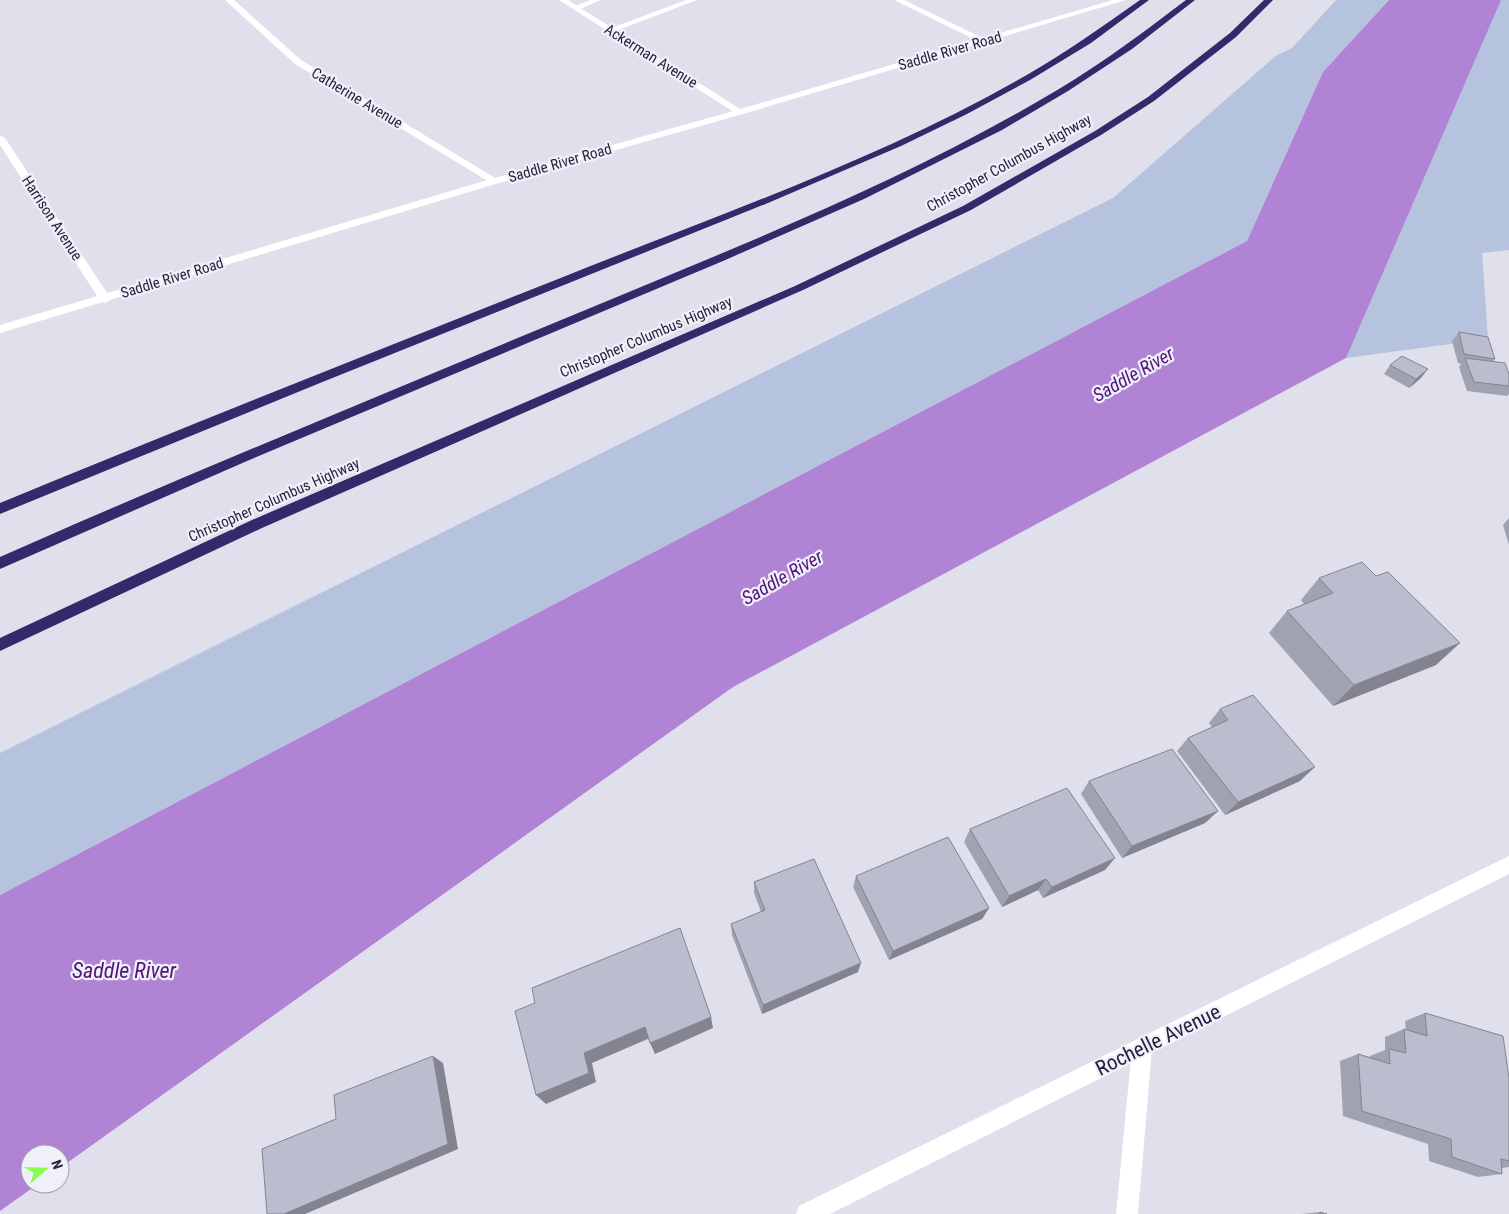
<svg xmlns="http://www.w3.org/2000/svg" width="1509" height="1214" viewBox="0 0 1509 1214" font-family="'Roboto Condensed',sans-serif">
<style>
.green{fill:#b6c3df}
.water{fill:#b183d5}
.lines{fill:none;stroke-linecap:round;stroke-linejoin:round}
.lane{fill:#fff;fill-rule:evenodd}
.street{fill:#fff;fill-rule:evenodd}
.secondary{fill:#fff;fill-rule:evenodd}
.highway{fill:#36296b;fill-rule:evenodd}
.wall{fill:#a1a2b0}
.shaded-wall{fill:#838490}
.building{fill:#bbbccd;stroke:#838490}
.labels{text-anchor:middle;stroke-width:4.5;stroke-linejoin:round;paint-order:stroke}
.far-street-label{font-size:15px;fill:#231f3d;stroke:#f0f1f8}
.water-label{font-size:19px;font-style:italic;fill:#51157d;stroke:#f0f1f8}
.near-street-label{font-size:21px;fill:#231f3d;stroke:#f0f1f8}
.near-water-label{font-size:22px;font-style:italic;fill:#51157d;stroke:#f0f1f8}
</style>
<rect width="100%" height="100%" fill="#dfe0ec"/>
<path class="green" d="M 1336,0 L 1389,0 L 1323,72 L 1247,241 L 0,895 L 0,753 L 1113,198 L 1277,55 L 1292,48 Z
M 1475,0 L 1509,0 L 1509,250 L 1482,253 L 1488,339 L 1346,358 Z"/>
<path class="water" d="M 1389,0 L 1501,0 L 1346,358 L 733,687 L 60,1168 L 60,1154 L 30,1154 L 30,1184 L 38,1184 L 0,1211 L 0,895 L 1247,241 L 1323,72 Z"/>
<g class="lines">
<path class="lane" d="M 590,0 L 601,0 L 578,10 L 571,8 Z
M 686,0 L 697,0 L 613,32 L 606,30 Z"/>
<path class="street" d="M 225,0 L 234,0 L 301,60 L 500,181 L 499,183 L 491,183 L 295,64 Z
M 559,0 L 568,0 L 745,112 L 743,114 L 737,114 Z
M 894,0 L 904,0 L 989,41 L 982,43 Z
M 0,135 L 5,138 L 111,299 L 109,301 L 105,303 L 99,299 L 0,145 Z
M 1142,1038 L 1149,1041 L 1152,1048 L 1138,1214 L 1116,1214 L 1132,1048 L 1135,1041 Z"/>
<path class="secondary" d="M 1113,0 L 1126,0 L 743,114 L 499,183 L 0,333 L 0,325 L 491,179 L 737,110 Z
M 1509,856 L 1509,874 L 830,1214 L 796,1214 L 799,1206 Z"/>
<path class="highway" d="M 1140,0 L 1149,0 L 1091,43 L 1030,80 L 967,114 L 901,146 L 768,203 L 320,383 L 0,514 L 0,503 C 195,422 392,345 588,267 C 735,209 887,155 1025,76 C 1065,53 1102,27 1140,0 Z
M 1186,0 L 1195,0 L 1132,49 L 1068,91 L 1002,130 L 864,199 L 723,261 L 247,461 L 0,569 L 0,557 L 75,524 C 254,447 433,373 612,299 C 764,236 917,174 1059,89 C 1104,62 1145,31 1186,0 Z
M 1264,0 L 1273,0 L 1236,37 L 1154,101 L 1101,135 L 971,210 L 803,290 L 262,528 L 0,651 L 0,638 L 252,520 L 795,286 L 963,206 L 1095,131 L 1148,97 L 1230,33 Z"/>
</g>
<path class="wall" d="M 1459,332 L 1495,359 L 1493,362 L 1509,386 L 1509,394 L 1507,396 L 1467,391 L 1459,367 L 1461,364 L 1458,363 L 1452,341 Z
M 1390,365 L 1421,378 L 1409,388 L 1384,374 Z
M 1509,518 L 1509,545 L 1503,525 Z
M 1319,578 L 1436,665 L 1333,706 L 1269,633 L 1287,611 L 1304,604 L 1301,600 Z
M 1220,709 L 1300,781 L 1225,815 L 1177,751 L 1188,738 L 1212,727 L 1209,723 Z
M 1089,781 L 1218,811 L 1205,823 L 1122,858 L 1081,794 Z
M 970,829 L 1105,870 L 1043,898 L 1038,890 L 1002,907 L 964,842 Z
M 856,876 L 989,908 L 982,919 L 889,960 L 853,887 Z
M 754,882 L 858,972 L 762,1014 L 732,935 L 731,924 L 761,912 L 754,893 Z
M 1425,1013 L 1509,1078 L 1509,1167 L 1502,1168 L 1502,1174 L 1478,1177 L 1429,1161 L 1428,1144 L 1343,1116 L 1340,1061 L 1358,1054 L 1370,1057 L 1370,1056 L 1385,1050 L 1385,1037 L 1404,1029 L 1406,1030 L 1405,1021 Z
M 1320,1212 L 1327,1214 L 1302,1214 Z"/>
<path class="shaded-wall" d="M 1428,369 L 1421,378 L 1409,388 L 1416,379 Z
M 1460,643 L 1436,665 L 1333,706 L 1354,685 Z
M 1315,767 L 1300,781 L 1225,815 L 1238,802 Z
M 1218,811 L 1205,823 L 1122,858 L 1132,846 Z
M 1115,858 L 1105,870 L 1043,898 L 1052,887 Z
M 1046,879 L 1038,890 L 1002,907 L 1009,896 Z
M 989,908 L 982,919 L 889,960 L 893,951 Z
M 861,963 L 858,972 L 762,1014 L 763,1005 Z
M 711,1017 L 713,1028 L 655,1054 L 650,1043 Z
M 645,1027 L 650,1038 L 592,1063 L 596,1082 L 546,1104 L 536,1095 L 584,1053 Z
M 433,1056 L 443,1063 L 458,1149 L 305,1214 L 284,1214 Z"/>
<path class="building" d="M 1459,332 L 1488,337 L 1495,359 L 1464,354 Z
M 1402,356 L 1428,369 L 1416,379 L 1390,365 Z
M 1465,358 L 1505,363 L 1509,374 L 1509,386 L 1474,382 Z
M 1362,562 L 1376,576 L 1388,572 L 1460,643 L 1354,685 L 1287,611 L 1333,593 L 1319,578 Z
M 1253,695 L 1315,767 L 1238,802 L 1188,738 L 1228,720 L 1220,709 Z
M 1172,749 L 1218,811 L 1132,846 L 1089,781 Z
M 1067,788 L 1115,858 L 1052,887 L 1046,879 L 1009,896 L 970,829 Z
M 948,837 L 989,908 L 893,951 L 856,876 Z
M 814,859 L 861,963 L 763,1005 L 731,924 L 765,910 L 754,882 Z
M 680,928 L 711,1017 L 650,1043 L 645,1027 L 584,1053 L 589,1073 L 536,1095 L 515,1011 L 535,1003 L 532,988 Z
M 1425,1013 L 1503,1036 L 1509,1078 L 1509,1161 L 1501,1159 L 1502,1174 L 1452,1157 L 1451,1139 L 1362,1111 L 1358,1054 L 1390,1064 L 1389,1049 L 1406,1053 L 1404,1029 L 1427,1036 Z
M 433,1056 L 448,1144 L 284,1214 L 267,1214 L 262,1149 L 336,1119 L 334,1095 Z
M 1320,1212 L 1327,1214 L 1320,1214 Z"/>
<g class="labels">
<g class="far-street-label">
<text transform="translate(950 51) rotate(-16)" y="5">Saddle River Road</text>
<text transform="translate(651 56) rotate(32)" y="5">Ackerman Avenue</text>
<text transform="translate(357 98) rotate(31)" y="5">Catherine Avenue</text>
<text transform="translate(560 163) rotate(-16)" y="5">Saddle River Road</text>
<text transform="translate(1009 163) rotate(-29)" y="5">Christopher Columbus Highway</text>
<text transform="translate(52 218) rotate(57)" y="5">Harrison Avenue</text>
<text transform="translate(172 278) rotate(-17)" y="5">Saddle River Road</text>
<text transform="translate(646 337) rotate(-23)" y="5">Christopher Columbus Highway</text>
<text transform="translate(274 500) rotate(-24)" y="5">Christopher Columbus Highway</text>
</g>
<g class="water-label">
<text transform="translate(1133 374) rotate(-30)" y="7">Saddle River</text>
<text transform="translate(782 577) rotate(-30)" y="7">Saddle River</text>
</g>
<g class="near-street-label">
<text transform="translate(1158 1040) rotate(-26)" y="7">Rochelle Avenue</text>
</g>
<g class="near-water-label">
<text x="124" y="978">Saddle River</text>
</g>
</g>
<g transform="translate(45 1169) rotate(70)"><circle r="24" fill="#f0f1f8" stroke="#9e9dad"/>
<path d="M0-4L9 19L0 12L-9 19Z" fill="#89fc4d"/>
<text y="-8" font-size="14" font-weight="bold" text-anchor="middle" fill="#231f3d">N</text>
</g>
</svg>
